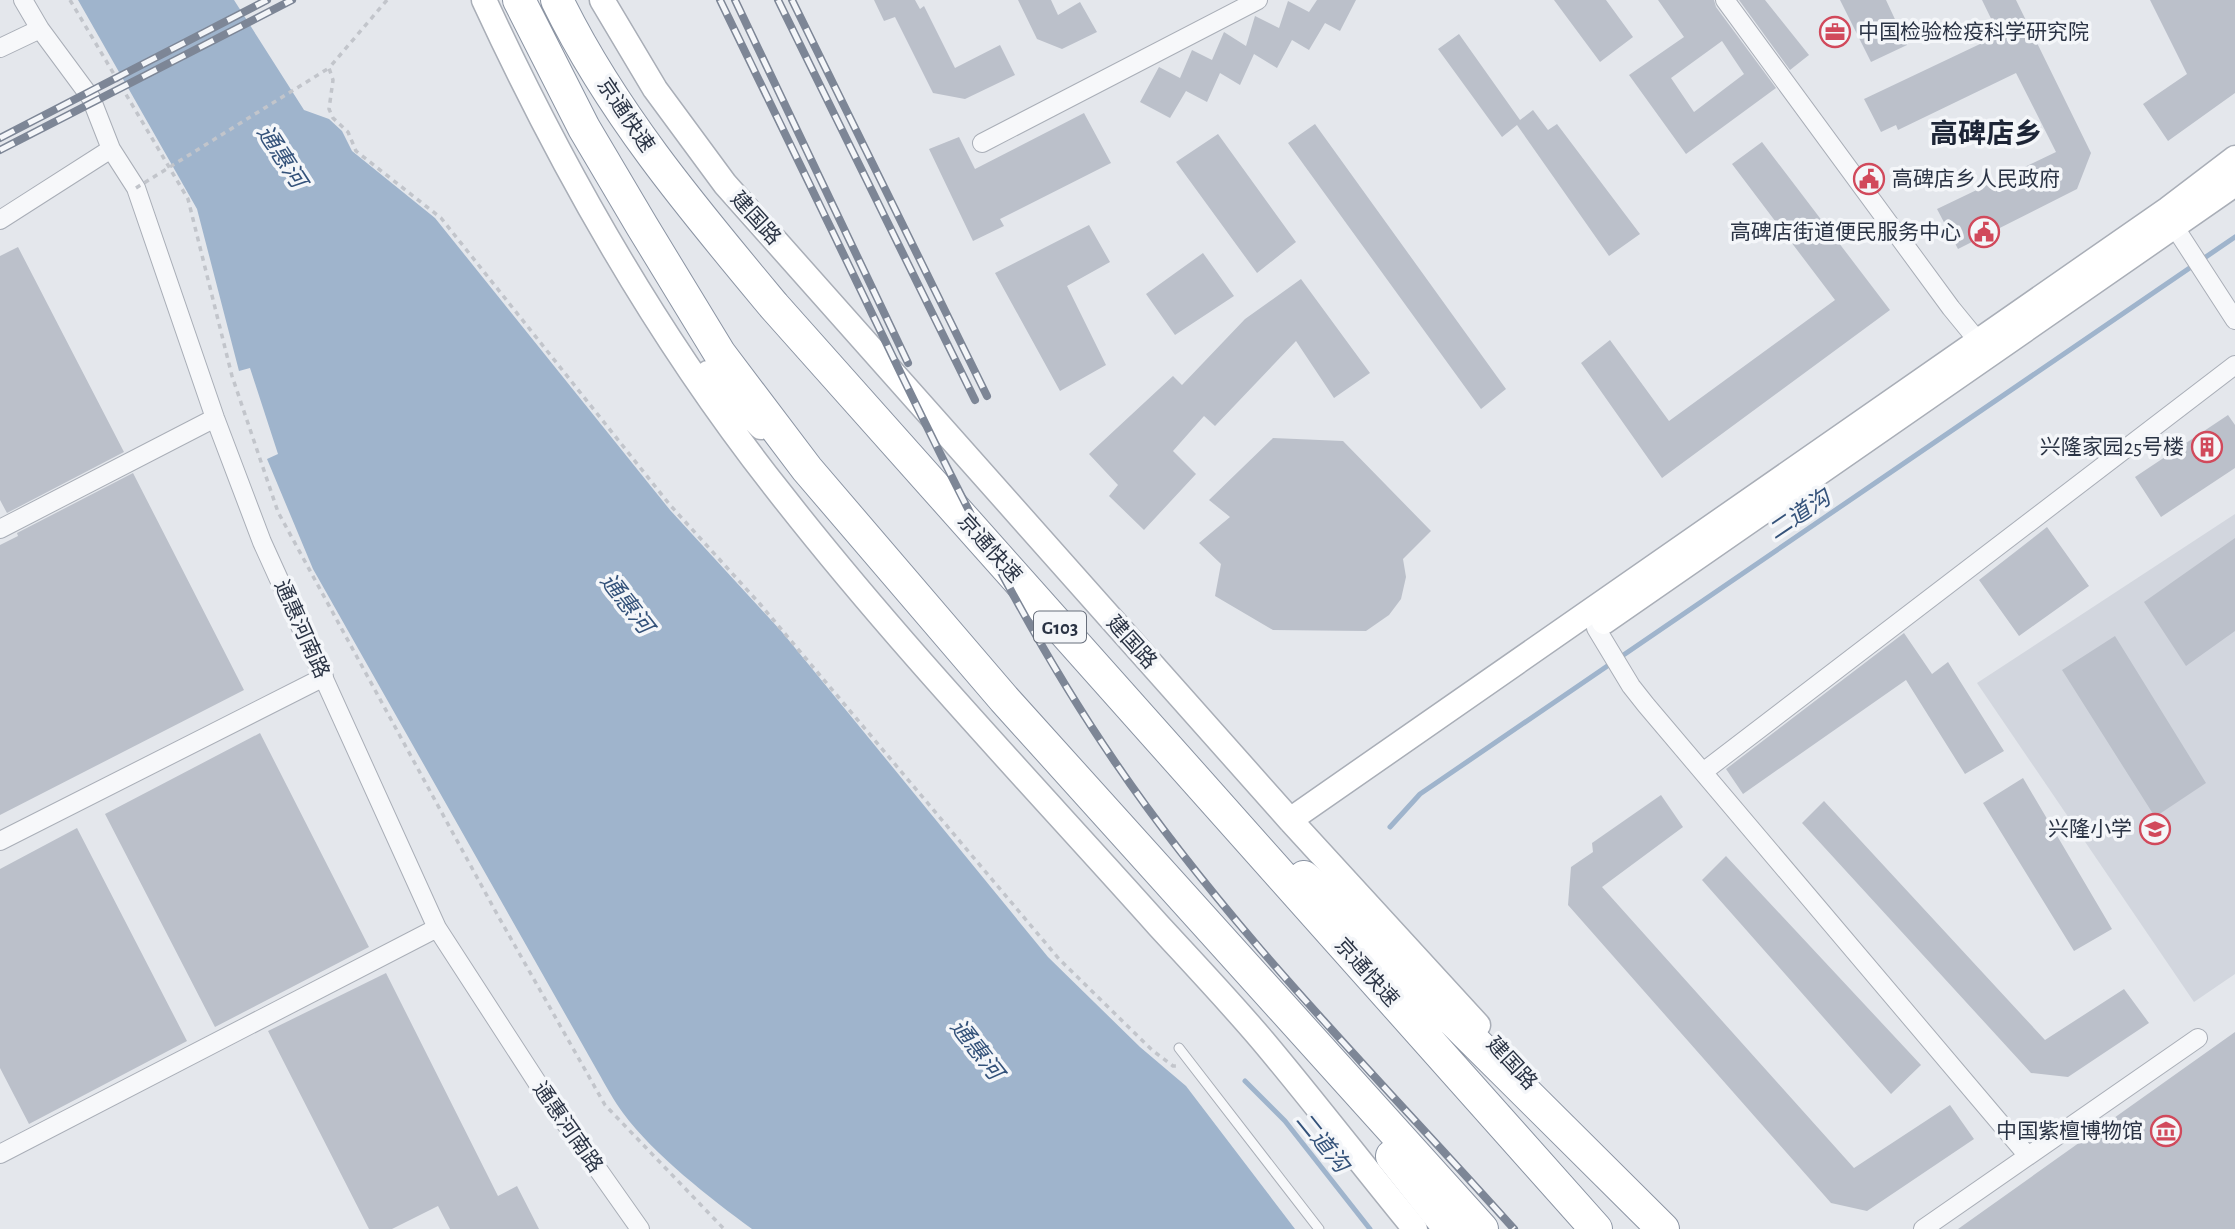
<svg xmlns="http://www.w3.org/2000/svg" width="2235" height="1229" viewBox="0 0 2235 1229" font-family="'Alegreya Sans','Noto Sans SC',sans-serif">
<style>
.built{fill:#d2d6de}
.water{fill:#9fb4cc}
.lines{fill:none;stroke-linecap:round;stroke-linejoin:round}
.stream{stroke:#9fb4cc;stroke-width:5}
.building{fill:#bbc0ca;fill-rule:evenodd}
.lane-casing{stroke:#a9aeb7;stroke-width:11}
.street-casing{stroke:#a9aeb7;stroke-width:20}
.secondary-casing{stroke:#a9aeb7;stroke-width:27}
.highway-casing{stroke:#8b94a3;stroke-width:34}
.path{stroke:#c2c5cb;stroke-width:3.5;stroke-dasharray:5 5;stroke-linecap:butt}
.lane{stroke:#f7f8fa;stroke-width:9}
.street{stroke:#f7f8fa;stroke-width:18}
.secondary{stroke:#fff;stroke-width:24}
.highway{stroke:#fff;stroke-width:32}
.rail-casing{stroke:#7d8696;stroke-width:8}
.rail{stroke:#f4f6f9;stroke-width:5;stroke-dasharray:16;stroke-linecap:butt}
.path-bridge{stroke:#c2c5cb;stroke-width:3.5;stroke-dasharray:5 5;stroke-linecap:butt}
.labels{text-anchor:middle;stroke-width:7;stroke-linejoin:round;paint-order:stroke}
.shield{fill:#f4f6f9;stroke:#676e7b;stroke-width:2}
.shield-label{font-size:19px;font-weight:bold;fill:#2b3445}
.poi-label{font-size:21px;fill:#2b3445;stroke:#f4f6f9;text-anchor:end}
.street-label{font-size:21px;fill:#2b3445;stroke:#f4f6f9}
.water-label{font-size:23px;font-style:italic;fill:#34527a;stroke:#f4f6f9}
.district-label{font-size:28px;font-weight:bold;fill:#1d2536;stroke:#f4f6f9}
</style>
<rect width="100%" height="100%" fill="#e4e7ec"/>
<path class="built" d="M 2235,514 L 2235,974 L 2194,1002 L 1977,683 Z"/>
<path class="water" d="M 78,0 L 234,0 L 304,110 L 329,119 L 342,131 L 352,151 L 435,218 L 670,510 L 782,632 L 1048,957 L 1140,1047 L 1186,1086 L 1295,1229 L 752,1229 C 711,1199 653,1154 623,1113 C 614,1101 606,1086 598,1072 L 313,569 L 267,459 L 278,454 L 250,368 L 239,371 L 197,209 Z"/>
<g class="lines">
<path class="stream" d="M 1390,827 L 1420,794 L 2235,237
M 1245,1081 L 1285,1121 L 1370,1229"/>
</g>
<path class="building" d="M 874,0 L 915,0 L 920,9 L 924,6 L 955,68 L 1000,45 L 1015,75 L 965,99 L 933,93 L 895,17 L 884,21 Z
M 1018,0 L 1051,0 L 1058,15 L 1080,2 L 1097,32 L 1062,49 L 1037,39 Z
M 1317,0 L 1356,0 L 1340,31 L 1325,23 L 1309,50 L 1292,40 L 1277,68 L 1254,54 L 1240,85 L 1220,73 L 1207,102 L 1186,91 L 1170,118 L 1140,102 L 1159,67 L 1180,78 L 1192,50 L 1212,60 L 1224,32 L 1246,46 L 1255,16 L 1279,28 L 1288,1 L 1309,12 Z
M 1554,0 L 1606,0 L 1633,37 L 1600,62 Z
M 1658,0 L 1714,0 L 1716,7 L 1776,88 L 1686,154 L 1629,75 L 1684,37 ZM 1722,41 L 1744,74 L 1694,112 L 1671,78 Z
M 1739,0 L 1765,0 L 1809,55 L 1790,70 Z
M 1840,0 L 1886,0 L 1907,45 L 1871,62 Z
M 1982,0 L 2016,0 L 2091,153 L 2077,189 L 1958,249 L 1937,209 L 2056,152 L 2016,73 L 1898,130 L 1896,125 L 1881,132 L 1864,99 L 1999,35 Z
M 2150,0 L 2235,0 L 2235,93 L 2168,141 L 2143,104 L 2187,74 Z
M 1459,34 L 1520,120 L 1533,110 L 1548,130 L 1557,124 L 1640,234 L 1609,256 L 1517,125 L 1502,137 L 1438,49 Z
M 1084,113 L 1111,163 L 1000,219 L 1004,226 L 973,241 L 929,149 L 959,137 L 975,169 Z
M 1315,124 L 1506,389 L 1481,409 L 1288,143 Z
M 1218,134 L 1296,242 L 1257,273 L 1176,162 Z
M 1762,142 L 1890,310 L 1662,478 L 1581,363 L 1610,340 L 1669,421 L 1835,300 L 1732,164 Z
M 1089,225 L 1110,262 L 1067,286 L 1106,365 L 1060,391 L 995,273 Z
M 18,247 L 124,452 L 7,513 L 0,500 L 0,256 Z
M 1203,253 L 1234,296 L 1175,335 L 1146,294 Z
M 1301,279 L 1370,373 L 1334,398 L 1296,341 L 1215,426 L 1204,416 L 1173,451 L 1196,474 L 1144,530 L 1109,496 L 1118,485 L 1089,454 L 1173,376 L 1182,385 L 1245,319 Z
M 2228,415 L 2235,425 L 2235,468 L 2161,517 L 2135,477 Z
M 1273,438 L 1343,441 L 1431,531 L 1403,559 L 1406,577 L 1401,599 L 1389,615 L 1366,631 L 1273,630 L 1215,596 L 1221,564 L 1199,543 L 1230,517 L 1209,500 Z
M 133,473 L 244,690 L 0,815 L 0,545 L 18,536 L 17,533 Z
M 2047,527 L 2089,586 L 2019,636 L 1979,580 Z
M 2235,538 L 2235,631 L 2186,666 L 2144,602 Z
M 1904,633 L 1932,674 L 1948,662 L 2004,751 L 1965,774 L 1906,680 L 1743,794 L 1726,769 Z
M 2115,636 L 2206,783 L 2155,817 L 2062,670 Z
M 260,733 L 369,947 L 215,1027 L 105,814 Z
M 2023,778 L 2112,929 L 2074,951 L 1983,803 Z
M 1661,795 L 1683,827 L 1602,887 L 1854,1168 L 1950,1105 L 1974,1139 L 1867,1211 L 1831,1203 L 1568,905 L 1571,867 L 1593,852 L 1592,843 Z
M 1824,801 L 2045,1040 L 2124,989 L 2149,1023 L 2068,1077 L 2031,1073 L 1802,823 Z
M 77,828 L 187,1041 L 29,1124 L 0,1068 L 0,869 Z
M 1726,856 L 1921,1065 L 1891,1094 L 1702,880 Z
M 386,973 L 498,1196 L 517,1186 L 539,1229 L 450,1229 L 438,1206 L 392,1229 L 369,1229 L 268,1031 Z
M 2235,1032 L 2235,1229 L 1958,1229 Z"/>
<g class="lines">
<g class="lane-casing">
<path id="lane" d="M 1179,1048 L 1319,1229"/>
</g>
<g class="street-casing">
<path id="street" d="M 23,0 L 40,29 L 91,98 L 111,149 L 136,188 L 215,418 L 262,542 L 437,928 L 542,1090 L 640,1229
M 1725,0 L 1951,308 L 1978,341
M 0,48 L 40,29
M 982,143 L 1258,0
M 0,220 L 111,149
M 2174,226 L 2235,320
M 0,529 L 215,418
M 1596,628 L 1631,686 L 1646,705 L 2028,1156
M 1703,772 L 2235,365
M 0,841 L 324,677
M 0,1154 L 437,928
M 1923,1229 L 2198,1038"/>
</g>
<g class="secondary-casing">
<path id="secondary" d="M 484,0 C 564,173 661,343 780,493 C 898,644 1031,783 1159,926 C 1194,964 1230,1002 1263,1041 C 1315,1103 1364,1167 1415,1229
M 602,0 L 655,89 L 725,184 L 1290,820 L 1478,1025
M 708,373 L 761,427
M 1604,622 L 2235,184
M 1290,820 L 2168,209 L 2235,158"/>
</g>
<g class="highway-casing">
<path id="highway" d="M 519,0 L 584,128 L 642,226 L 720,354 L 807,469 L 1004,699 L 1482,1229
M 557,0 C 612,113 694,210 774,306 L 1596,1229
M 1304,877 L 1341,909 L 1663,1229
M 1392,1156 L 1450,1229"/>
</g>
<path class="path" d="M 70,0 L 188,199 L 232,376 L 278,512 L 497,914 L 605,1105 L 724,1229
M 387,0 L 329,68 L 333,80 L 329,109 L 333,118 L 348,132 L 356,151 L 441,218 L 670,505 L 760,604 L 1059,959 L 1152,1050 L 1173,1066 L 1177,1066"/>
<use href="#lane" class="lane"/>
<use href="#street" class="street"/>
<use href="#secondary" class="secondary"/>
<use href="#highway" class="highway"/>
<g class="rail-casing">
<path id="rail" d="M 720,0 C 782,127 843,253 904,380 C 968,511 1032,641 1115,762 C 1230,931 1378,1077 1514,1229
M 735,0 L 908,363
M 778,0 L 975,400
M 792,0 L 987,396
M 0,138 L 267,0
M 0,150 L 292,0"/>
</g>
<use href="#rail" class="rail"/>
<path class="path-bridge" d="M 136,188 L 329,68"/>
</g>
<defs>
<g id="office-ring" transform="scale(1.575)"><circle r="9.5" fill="#f4f6f9" stroke="#d1495b" stroke-width="1.5"/><path d="M-6-3h4V-5.5h4V-3h4V5H-6ZM-1-4.5V-3h2v-1.5ZM-6 0V1H6V0Z" fill="#d1495b"/></g>
<g id="civic-ring" transform="scale(1.575)"><circle r="9.5" fill="#f4f6f9" stroke="#d1495b" stroke-width="1.5"/><path d="M-.6-6.5H3V-4.5H.6V-3L4-1V1h2V6H-6V1h2V-1L-.6-3ZM-1.2 2.5V6h2.4V2.5Z" fill="#d1495b"/></g>
<g id="building-ring" transform="scale(1.575)"><circle r="9.5" fill="#f4f6f9" stroke="#d1495b" stroke-width="1.5"/><path d="M-4-6H4V6H1V3H-1V6H-4ZM-2.5-4.3h1.7v1.8h-1.7ZM.8-4.3h1.7v1.8H.8ZM-2.5-1h1.7V.8h-1.7ZM.8-1h1.7V.8H.8Z" fill="#d1495b"/></g>
<g id="school-ring" transform="scale(1.575)"><circle r="9.5" fill="#f4f6f9" stroke="#d1495b" stroke-width="1.5"/><path d="M0-5L7-2L0 1L-7-2ZM-4 1L0 2.5L4 1V4Q0 6-4 4Z" fill="#d1495b"/></g>
<g id="museum-ring" transform="scale(1.575)"><circle r="9.5" fill="#f4f6f9" stroke="#d1495b" stroke-width="1.5"/><path d="M0-6L6-3V-2H-6V-3ZM-5-1h2V3h-2ZM-1-1h2V3h-2ZM3-1h2V3H3ZM-6 4H6V6H-6Z" fill="#d1495b"/></g>
</defs>
<g fill-rule="evenodd">
<use href="#office-ring" x="1835" y="32"/>
<use href="#civic-ring" x="1869" y="179"/>
<use href="#civic-ring" x="1984" y="232"/>
<use href="#building-ring" x="2207" y="447"/>
<use href="#school-ring" x="2155" y="829"/>
<use href="#museum-ring" x="2166" y="1131"/>
</g>
<g class="labels">
<rect class="shield" x="1034" y="611.5" width="52" height="31" rx="5"/>
<g class="shield-label">
<text x="1060" y="634">G103</text>
</g>
<g class="poi-label">
<text x="1858" y="39" text-anchor="start">中国检验检疫科学研究院</text>
<text x="1892" y="186" text-anchor="start">高碑店乡人民政府</text>
<text x="1961" y="239">高碑店街道便民服务中心</text>
<text x="2184" y="454">兴隆家园25号楼</text>
<text x="2132" y="836">兴隆小学</text>
<text x="2143" y="1138">中国紫檀博物馆</text>
</g>
<g class="street-label">
<text transform="translate(626 115) rotate(56)" y="7">京通快速</text>
<text transform="translate(756 218) rotate(48)" y="7">建国路</text>
<text transform="translate(990 548) rotate(48)" y="7">京通快速</text>
<text transform="translate(302 629) rotate(66)" y="7">通惠河南路</text>
<text transform="translate(1132 642) rotate(48)" y="7">建国路</text>
<text transform="translate(1367 972) rotate(48)" y="7">京通快速</text>
<text transform="translate(1512 1063) rotate(47)" y="7">建国路</text>
<text transform="translate(568 1127) rotate(55)" y="7">通惠河南路</text>
</g>
<g class="water-label">
<text transform="translate(282 156) rotate(57)" y="8">通惠河</text>
<text transform="translate(1799 514) rotate(-34)" y="8">二道沟</text>
<text transform="translate(627 603) rotate(52)" y="8">通惠河</text>
<text transform="translate(977 1049) rotate(52)" y="8">通惠河</text>
<text transform="translate(1323 1142) rotate(51)" y="8">二道沟</text>
</g>
<g class="district-label">
<text x="1986" y="143">高碑店乡</text>
</g>
</g>
</svg>
